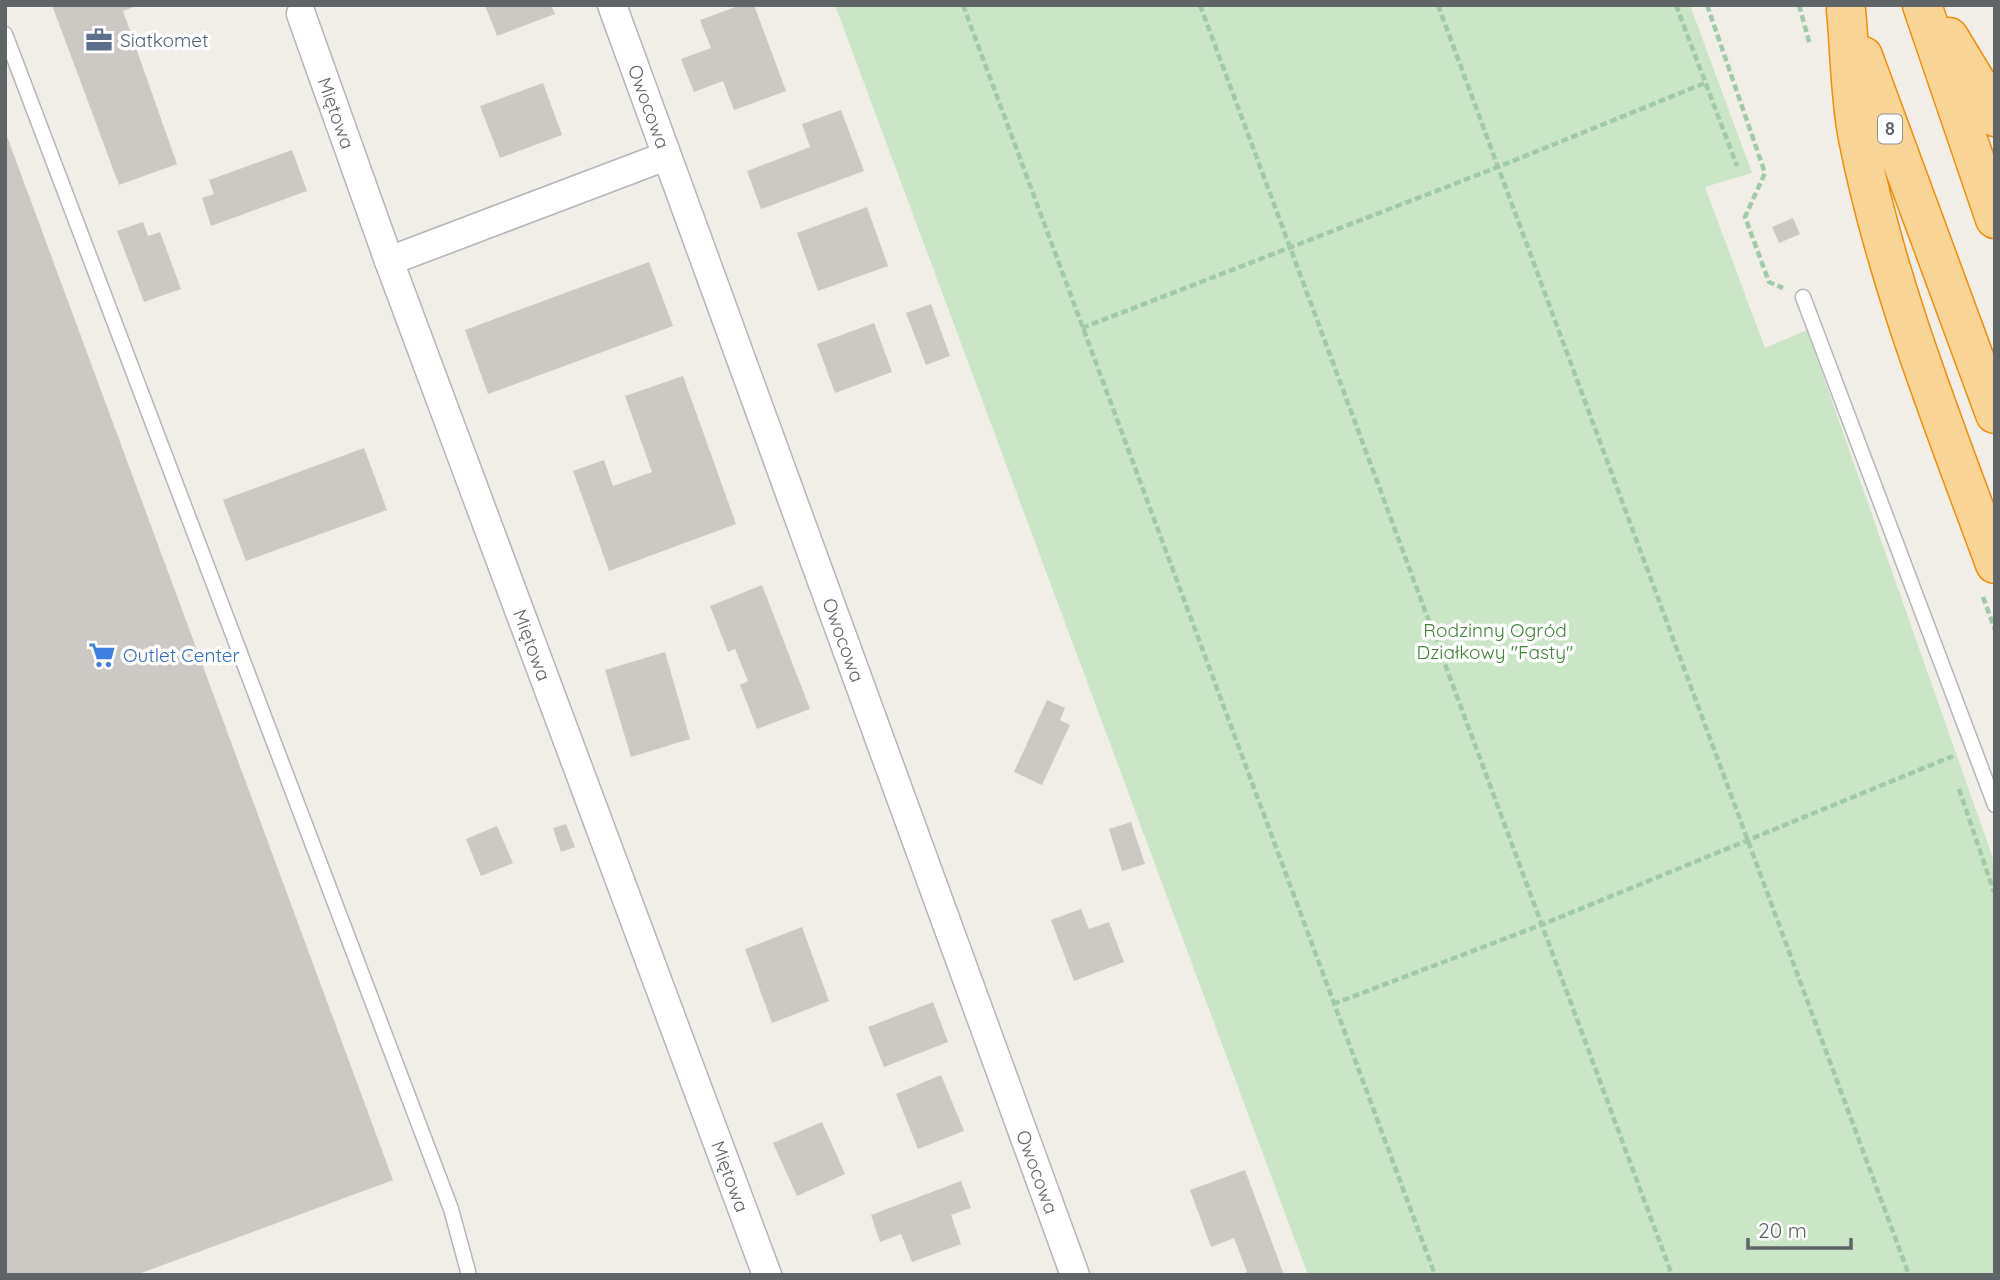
<svg xmlns="http://www.w3.org/2000/svg" width="2000" height="1280" viewBox="0 0 2000 1280" font-family="Quicksand,sans-serif">
<style>
.green{fill:#cae6c6}
.building{fill:#ccc9c4}
.lines{fill:none;stroke-linecap:round;stroke-linejoin:round}
.lane-casing{stroke:#b3b6b9;stroke-width:17}
.street-casing{stroke:#b3b6b9;stroke-width:31}
.highway-casing{stroke:#ee8e0b;stroke-width:41}
.path{stroke:#a1caa8;stroke-width:4.5;stroke-dasharray:7 3.5;stroke-linecap:butt}
.lane{stroke:#fff;stroke-width:14}
.street{stroke:#fff;stroke-width:28}
.highway{stroke:#f8d597;stroke-width:38}
.labels{text-anchor:middle;stroke-width:7;stroke-linejoin:round;paint-order:stroke}
.shield{fill:#fff;stroke:#8f9295;stroke-width:2}
.shield-label{font-size:18px;font-weight:bold;fill:#5f6467}
.service-label{font-size:19px;fill:#4e5e75;stroke:#fff;text-anchor:start}
.street-label{font-size:19px;fill:#5f6467;stroke:#fff}
.park-label{font-size:19px;fill:#3f843a;stroke:#fff}
.shop-label{font-size:19px;fill:#366cbe;stroke:#fff;text-anchor:start}
</style>
<rect width="100%" height="100%" fill="#f1eee8"/>
<path class="green" d="M 835,5 L 1690,5 L 1752,173 L 1705,187 L 1765,348 L 1807,330 L 1995,864 L 1995,1275 L 1308,1275 Z"/>
<path class="building" d="M 52,5 L 139,5 L 123,11 L 177,164 L 119,185 Z
M 485,5 L 551,5 L 555,14 L 497,36 Z
M 741,5 L 754,5 L 786,91 L 734,110 L 723,81 L 694,92 L 681,59 L 711,48 L 700,20 Z
M 543,83 L 562,135 L 500,158 L 480,106 Z
M 841,110 L 864,171 L 761,209 L 747,171 L 810,147 L 802,124 Z
M 5,131 L 393,1180 L 136,1275 L 5,1275 Z
M 292,150 L 307,191 L 211,226 L 202,198 L 214,194 L 209,180 Z
M 867,207 L 888,266 L 818,291 L 797,233 Z
M 1793,218 L 1800,234 L 1779,243 L 1772,227 Z
M 143,222 L 148,236 L 160,232 L 181,289 L 144,302 L 117,231 Z
M 649,262 L 673,326 L 488,394 L 465,330 Z
M 931,304 L 950,356 L 926,365 L 906,313 Z
M 874,323 L 892,372 L 835,393 L 817,344 Z
M 683,376 L 736,524 L 609,571 L 573,471 L 604,460 L 613,486 L 652,472 L 625,396 Z
M 364,448 L 387,510 L 246,561 L 223,500 Z
M 762,585 L 810,709 L 757,729 L 740,685 L 748,681 L 735,649 L 728,652 L 710,606 Z
M 665,652 L 690,739 L 631,757 L 605,670 Z
M 1047,700 L 1065,708 L 1060,720 L 1070,725 L 1042,785 L 1014,772 Z
M 1131,822 L 1145,864 L 1122,871 L 1109,829 Z
M 566,824 L 575,847 L 561,852 L 553,828 Z
M 497,826 L 513,863 L 481,876 L 466,839 Z
M 1081,909 L 1089,929 L 1109,922 L 1124,962 L 1074,981 L 1051,920 Z
M 802,927 L 829,1001 L 772,1023 L 745,949 Z
M 933,1002 L 948,1042 L 884,1067 L 868,1027 Z
M 941,1075 L 964,1131 L 918,1149 L 896,1094 Z
M 822,1122 L 845,1174 L 797,1196 L 773,1143 Z
M 1245,1170 L 1284,1275 L 1240,1275 L 1247,1272 L 1234,1238 L 1211,1247 L 1190,1190 Z
M 961,1181 L 971,1208 L 951,1215 L 961,1244 L 912,1262 L 901,1234 L 880,1242 L 871,1215 Z"/>
<g class="lines">
<g class="lane-casing">
<path id="lane" d="M 5,34 L 451,1209 L 469,1275
M 1803,297 L 1995,805"/>
</g>
<g class="street-casing">
<g id="street">
<path id="s1" d="M 612,5 L 1075,1275"/>
<path id="s2" d="M 301,14 L 389,261 L 767,1275"/>
<path d="M 389,261 L 666,156"/>
</g>
</g>
<g class="highway-casing">
<path id="highway" d="M 1922,5 L 1995,219
M 1846,10 C 1850,51 1850,98 1858,138 C 1887,284 1944,425 1995,564
M 1949,37 L 1983,93 L 1995,117
M 1863,56 L 1995,414"/>
</g>
<path class="path" d="M 963,5 L 1435,1275
M 1200,5 L 1672,1275
M 1438,5 L 1909,1275
M 1676,5 L 1737,166
M 1707,5 L 1765,173 L 1745,217 L 1769,282 L 1783,288
M 1799,5 L 1810,45
M 1082,328 L 1498,167 L 1705,83
M 1983,597 L 1995,630
M 1959,789 L 1994,892
M 1333,1004 L 1541,925 L 1953,756"/>
<use href="#lane" class="lane"/>
<use href="#street" class="street"/>
<use href="#highway" class="highway"/>
</g>
<defs>
<g id="office-bare" transform="scale(2.1)"><path d="M-6-3h4V-5.5h4V-3h4V5H-6ZM-1-4.5V-3h2v-1.5ZM-6 0V1H6V0Z" fill="#5c6f8a" stroke="#fff" stroke-width="2.5" paint-order="stroke"/></g>
<g id="supermarket-bare" transform="scale(2.1)"><path d="M-6-5.5h2.5l.6 2H6L4.5 2H-2.5L-4.4-4H-6ZM-1.5 3.2a1.3 1.3 0 1 0 .1 0ZM3 3.2a1.3 1.3 0 1 0 .1 0Z" fill="#3f7fe0" stroke="#fff" stroke-width="2.5" paint-order="stroke"/></g>
</defs>
<g fill-rule="evenodd">
<use href="#office-bare" x="99" y="40"/>
<use href="#supermarket-bare" x="102" y="655"/>
</g>
<g class="labels">
<rect class="shield" x="1878" y="114.5" width="24" height="29" rx="5"/>
<g class="shield-label">
<text x="1890" y="135">8</text>
</g>
<g class="service-label">
<text x="120" y="47">Siatkomet</text>
</g>
<g class="street-label">
<text dy="7" stroke="none"><textPath href="#s1" startOffset="108">Owocowa</textPath></text>
<text dy="7" stroke="none"><textPath href="#s2" startOffset="105">Miętowa</textPath></text>
<text dy="7" stroke="none"><textPath href="#s1" startOffset="676">Owocowa</textPath></text>
<text dy="7" stroke="none"><textPath href="#s2" startOffset="672">Miętowa</textPath></text>
<text dy="7" stroke="none"><textPath href="#s1" startOffset="1242">Owocowa</textPath></text>
<text dy="7" stroke="none"><textPath href="#s2" startOffset="1239">Miętowa</textPath></text>
</g>
<g class="park-label">
<text x="1495" y="637">Rodzinny Ogród<tspan x="1495" dy="22">Działkowy "Fasty"</tspan></text>
</g>
<g class="shop-label">
<text x="123" y="662">Outlet Center</text>
</g>
</g>
<rect width="2000" height="1280" fill="none" stroke="#5f6467" stroke-width="14"/>
<path d="M1748 1238v10h103v-10" fill="none" stroke="#5f6467" stroke-width="3.5"/>
<text x="1758" y="1238" font-size="21" fill="#5f6467" stroke="#ffffff" stroke-width="5" paint-order="stroke">20 m</text>
</svg>
